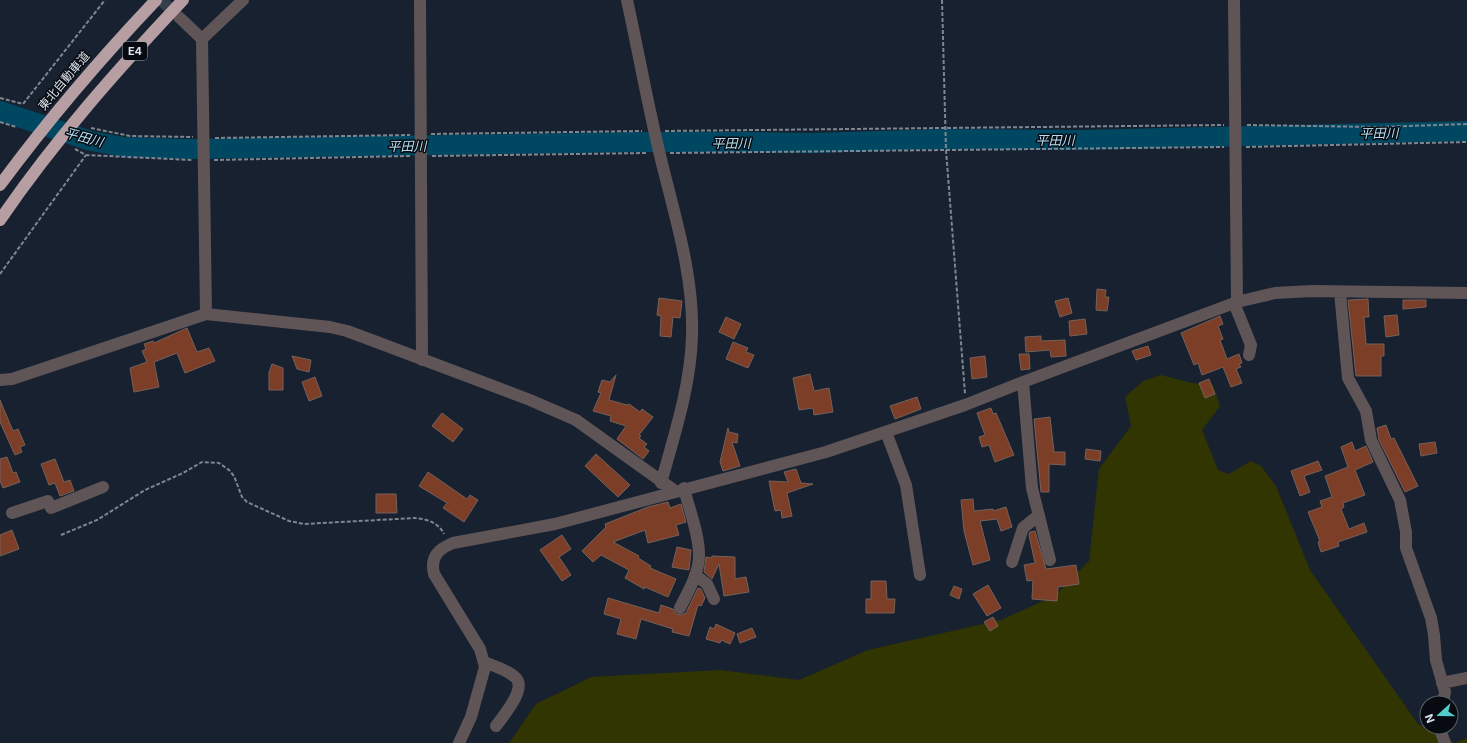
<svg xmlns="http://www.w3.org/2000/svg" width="1467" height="743" viewBox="0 0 1467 743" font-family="Inter,'Noto Sans JP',sans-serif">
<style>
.green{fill:#303501}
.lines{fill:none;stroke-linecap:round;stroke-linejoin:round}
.river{stroke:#004861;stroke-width:20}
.building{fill:#7c3e27;stroke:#75615a}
.minor-tunnel{stroke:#353e4b;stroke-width:12;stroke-dasharray:12 6;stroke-linecap:butt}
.path{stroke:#7e8691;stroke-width:2;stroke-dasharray:4 2;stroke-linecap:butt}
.minor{stroke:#5f5557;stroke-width:12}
.highway{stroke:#b69ea3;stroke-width:12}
.labels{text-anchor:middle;stroke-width:3;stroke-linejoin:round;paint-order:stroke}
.shield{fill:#070b11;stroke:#9ba2aa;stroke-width:1}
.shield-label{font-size:11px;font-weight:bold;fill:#dbe2eb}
.street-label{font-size:12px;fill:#dbe2eb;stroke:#070b11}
.water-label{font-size:13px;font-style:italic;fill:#b7def2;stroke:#070b11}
</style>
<rect width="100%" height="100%" fill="#18212f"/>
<path class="green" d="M 1161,375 L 1192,383 L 1213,385 L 1220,406 L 1202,430 L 1218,470 L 1229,474 L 1251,461 L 1261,466 L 1276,486 L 1310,570 L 1418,724 L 1455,743 L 1467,738 L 1467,743 L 509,743 L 536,704 L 591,677 L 720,670 L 799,680 L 868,650 L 1001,620 L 1054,596 L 1089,561 L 1099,469 L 1131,426 L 1125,397 L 1143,381 Z"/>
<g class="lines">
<path class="river" d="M 0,111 L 91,141 L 124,147 L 189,149 L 637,142 L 753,142 L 811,143 L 945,139 L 1080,140 L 1467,131"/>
</g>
<path class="building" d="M 1097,289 L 1106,290 L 1105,297 L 1109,297 L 1107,311 L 1096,310 Z
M 659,298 L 682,301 L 680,318 L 673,317 L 671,337 L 660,336 L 661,316 L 657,315 Z
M 1068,298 L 1072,313 L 1060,317 L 1055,301 Z
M 1368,299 L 1369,317 L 1364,317 L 1366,344 L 1384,344 L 1384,356 L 1381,356 L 1381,376 L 1356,376 L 1348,300 Z
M 1403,300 L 1426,300 L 1426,307 L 1403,309 Z
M 1397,315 L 1399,335 L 1386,337 L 1384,316 Z
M 1220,316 L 1223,324 L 1218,326 L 1223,339 L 1220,340 L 1227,359 L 1239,354 L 1242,363 L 1239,364 L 1241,367 L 1236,369 L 1242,383 L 1231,387 L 1223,367 L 1202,375 L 1198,363 L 1194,365 L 1181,333 Z
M 726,317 L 741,324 L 734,339 L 719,332 Z
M 1085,319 L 1087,334 L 1070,336 L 1069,321 Z
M 187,328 L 197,352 L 209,348 L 215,361 L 185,373 L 177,353 L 154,362 L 159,387 L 134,392 L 130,368 L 147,362 L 142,351 L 146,349 L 144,344 L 153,341 L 154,343 Z
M 1041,336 L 1041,341 L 1065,340 L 1066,356 L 1051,357 L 1050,350 L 1026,352 L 1025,337 Z
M 733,342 L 748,348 L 746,352 L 754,355 L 748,368 L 726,359 Z
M 1148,346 L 1151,355 L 1136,360 L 1132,351 Z
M 1019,354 L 1029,354 L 1030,369 L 1021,370 Z
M 292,356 L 311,360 L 309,372 L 297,369 Z
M 985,356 L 987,377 L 972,379 L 970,358 Z
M 272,364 L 283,368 L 283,390 L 269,390 L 269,372 Z
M 810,374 L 814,391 L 829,388 L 833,412 L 814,415 L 813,408 L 799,410 L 793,378 Z
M 616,375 L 609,400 L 627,405 L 629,404 L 640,412 L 642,409 L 653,417 L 639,435 L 641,436 L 639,438 L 647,444 L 644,447 L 649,451 L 643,459 L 617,439 L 626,426 L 610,421 L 611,416 L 593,411 L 601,393 L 598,392 L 602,380 L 610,382 Z
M 315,377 L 322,396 L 309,401 L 302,382 Z
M 1209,379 L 1215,394 L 1205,398 L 1199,383 Z
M 917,397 L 921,409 L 895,419 L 890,406 Z
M 0,400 L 13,431 L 18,429 L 25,445 L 20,447 L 22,452 L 15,455 L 0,422 Z
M 991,408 L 993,414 L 996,413 L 1014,455 L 995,462 L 989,445 L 982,447 L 979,437 L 985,435 L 977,413 Z
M 442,413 L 463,429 L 453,442 L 432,426 Z
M 1050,417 L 1054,452 L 1065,452 L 1065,465 L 1049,464 L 1049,492 L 1041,492 L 1034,419 Z
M 1386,425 L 1391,439 L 1394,438 L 1418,486 L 1405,492 L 1379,440 L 1377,428 Z
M 728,428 L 729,432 L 738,434 L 737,443 L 732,442 L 740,466 L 723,471 L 720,462 Z
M 1352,442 L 1355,451 L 1366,446 L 1373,462 L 1355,470 L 1365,495 L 1343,503 L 1344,507 L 1341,509 L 1349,529 L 1364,523 L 1367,532 L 1338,542 L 1339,546 L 1321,552 L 1318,542 L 1320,541 L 1308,512 L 1322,507 L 1320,501 L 1332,497 L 1325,476 L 1348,467 L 1341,447 Z
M 1435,442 L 1437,453 L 1421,456 L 1419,444 Z
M 1086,449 L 1101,451 L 1100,461 L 1085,459 Z
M 596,454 L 630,485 L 618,497 L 585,466 Z
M 7,457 L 13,473 L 16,472 L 20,482 L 3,488 L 0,481 L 0,459 Z
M 55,459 L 64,482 L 70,480 L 74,491 L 60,496 L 55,483 L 49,485 L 41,464 Z
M 1318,461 L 1322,470 L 1304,476 L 1310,492 L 1300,496 L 1291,471 Z
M 796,469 L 801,483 L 813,484 L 787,493 L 792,516 L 782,518 L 781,510 L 775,511 L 769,481 L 788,482 L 784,472 Z
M 428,472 L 467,499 L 470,495 L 478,500 L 464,522 L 443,508 L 447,503 L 419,486 Z
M 376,494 L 396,494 L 397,513 L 376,513 Z
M 973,499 L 974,511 L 993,509 L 993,511 L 1006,507 L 1012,527 L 1001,531 L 997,519 L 980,521 L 990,560 L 973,565 L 964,531 L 961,500 Z
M 668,502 L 670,508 L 681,504 L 686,522 L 676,525 L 679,535 L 648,543 L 645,530 L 613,542 L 639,556 L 638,558 L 651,566 L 650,568 L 676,579 L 668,597 L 645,587 L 644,589 L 625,578 L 629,570 L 601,555 L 593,562 L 582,551 L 606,527 L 605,524 L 648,507 Z
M 12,530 L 19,549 L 0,556 L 0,535 Z
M 1035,531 L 1046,569 L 1076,565 L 1079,584 L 1058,587 L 1057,601 L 1032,599 L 1033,580 L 1027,581 L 1024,565 L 1035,563 L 1029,535 L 1030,532 Z
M 562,535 L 571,549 L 559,557 L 571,575 L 562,581 L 540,550 Z
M 677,547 L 691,550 L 689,570 L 672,567 Z
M 712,556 L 735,557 L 735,579 L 746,577 L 749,592 L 724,596 L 719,564 L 712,579 L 704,572 L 706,557 L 711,558 Z
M 871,581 L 886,581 L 887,599 L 895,599 L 894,613 L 866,613 L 866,599 L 871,599 Z
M 988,585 L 1001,608 L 987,616 L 973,594 Z
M 954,586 L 962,589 L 959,599 L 950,595 Z
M 698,588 L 701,589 L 705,598 L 701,606 L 698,605 L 689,636 L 672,632 L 673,629 L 641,619 L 636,639 L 617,634 L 621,619 L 604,614 L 608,598 L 659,613 L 661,605 L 673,609 L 676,614 L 681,615 L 686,613 Z
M 993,617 L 998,626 L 990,631 L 984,622 Z
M 716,624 L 735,633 L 730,644 L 721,640 L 720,643 L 706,639 L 710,627 L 714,629 Z
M 752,628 L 756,637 L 740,643 L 737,634 Z"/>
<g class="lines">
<path class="minor-tunnel" d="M 161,0 L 179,17"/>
<path class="path" d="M 942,0 L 946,150 L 965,394
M 0,98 L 23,104 L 105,0
M 0,122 L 16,127
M 1247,125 L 1377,127 L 1467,124
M 91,128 L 130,136 L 193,137
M 665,131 L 1224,125
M 431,134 L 642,131
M 215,138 L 410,135
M 1246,147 L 1467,142
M 75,149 L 86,155 L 192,160
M 670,153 L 1224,147
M 432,156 L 648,153
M 214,160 L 410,156
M 0,274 L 86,155
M 61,535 L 97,520 L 145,490 L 183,473 L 202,462 L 219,463 L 229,470 L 234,476 L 242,497 L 247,502 L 289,521 L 304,524 L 415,518 C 427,519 439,523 444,534"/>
<path class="minor" d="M 420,0 L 422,360
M 627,0 C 638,50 647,101 659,151 C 673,211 694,273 692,335 C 691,385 674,436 661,483
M 1234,0 L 1237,302
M 180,18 L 202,39 L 243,0
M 202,39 L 206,314
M 1340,292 L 1348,378 L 1366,411 L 1371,440 L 1400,500 L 1406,532 L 1406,548 L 1431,618 L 1434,635 L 1436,660 L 1445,692 L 1443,703
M 1234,303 L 1251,345 L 1249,355
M 0,380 L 12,379 L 51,366 L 206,314 L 330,327 L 347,331 L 374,341 L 530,400 L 576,420 L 675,491
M 1023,382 L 1032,488 L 1050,560
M 886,432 L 906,485 L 920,575
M 51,508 L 103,487
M 12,513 L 48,501
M 1012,562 L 1023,528 L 1039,515
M 695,575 L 707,584 L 714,599
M 680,608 C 688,592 699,574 699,555 C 699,533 689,510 684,488
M 484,662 C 494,666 506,669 515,677 C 528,688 503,716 496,726
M 1442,683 L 1467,678
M 1439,727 L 1445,743
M 459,743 L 471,717 L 485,667 L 480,649 L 434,574 C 430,557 438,549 453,543 L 555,524 L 826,452 L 965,405 L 1023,382 L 1237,302 L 1275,293 L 1312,291 L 1467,293"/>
<path class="highway" d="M 0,185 C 48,120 100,59 156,0
M 0,220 C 54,141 117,70 183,0"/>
</g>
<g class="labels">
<rect class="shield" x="123" y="42" width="24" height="18" rx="3"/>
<g class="shield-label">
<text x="135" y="55">E4</text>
</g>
<g class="street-label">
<text transform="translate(64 81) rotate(-50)" y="4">東北自動車道</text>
</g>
<g class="water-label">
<text transform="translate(1379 133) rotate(-1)" y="5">平田川</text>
<text transform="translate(84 137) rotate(15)" y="5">平田川</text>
<text x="1055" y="145">平田川</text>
<text x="731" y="148">平田川</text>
<text transform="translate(407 146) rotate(-1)" y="5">平田川</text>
</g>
</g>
<g transform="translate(1439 715) rotate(249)"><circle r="19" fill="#070b11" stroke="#5c6168"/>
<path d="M0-3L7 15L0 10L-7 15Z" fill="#53cdc9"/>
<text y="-6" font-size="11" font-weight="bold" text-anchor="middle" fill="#dbe2eb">N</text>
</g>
</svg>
